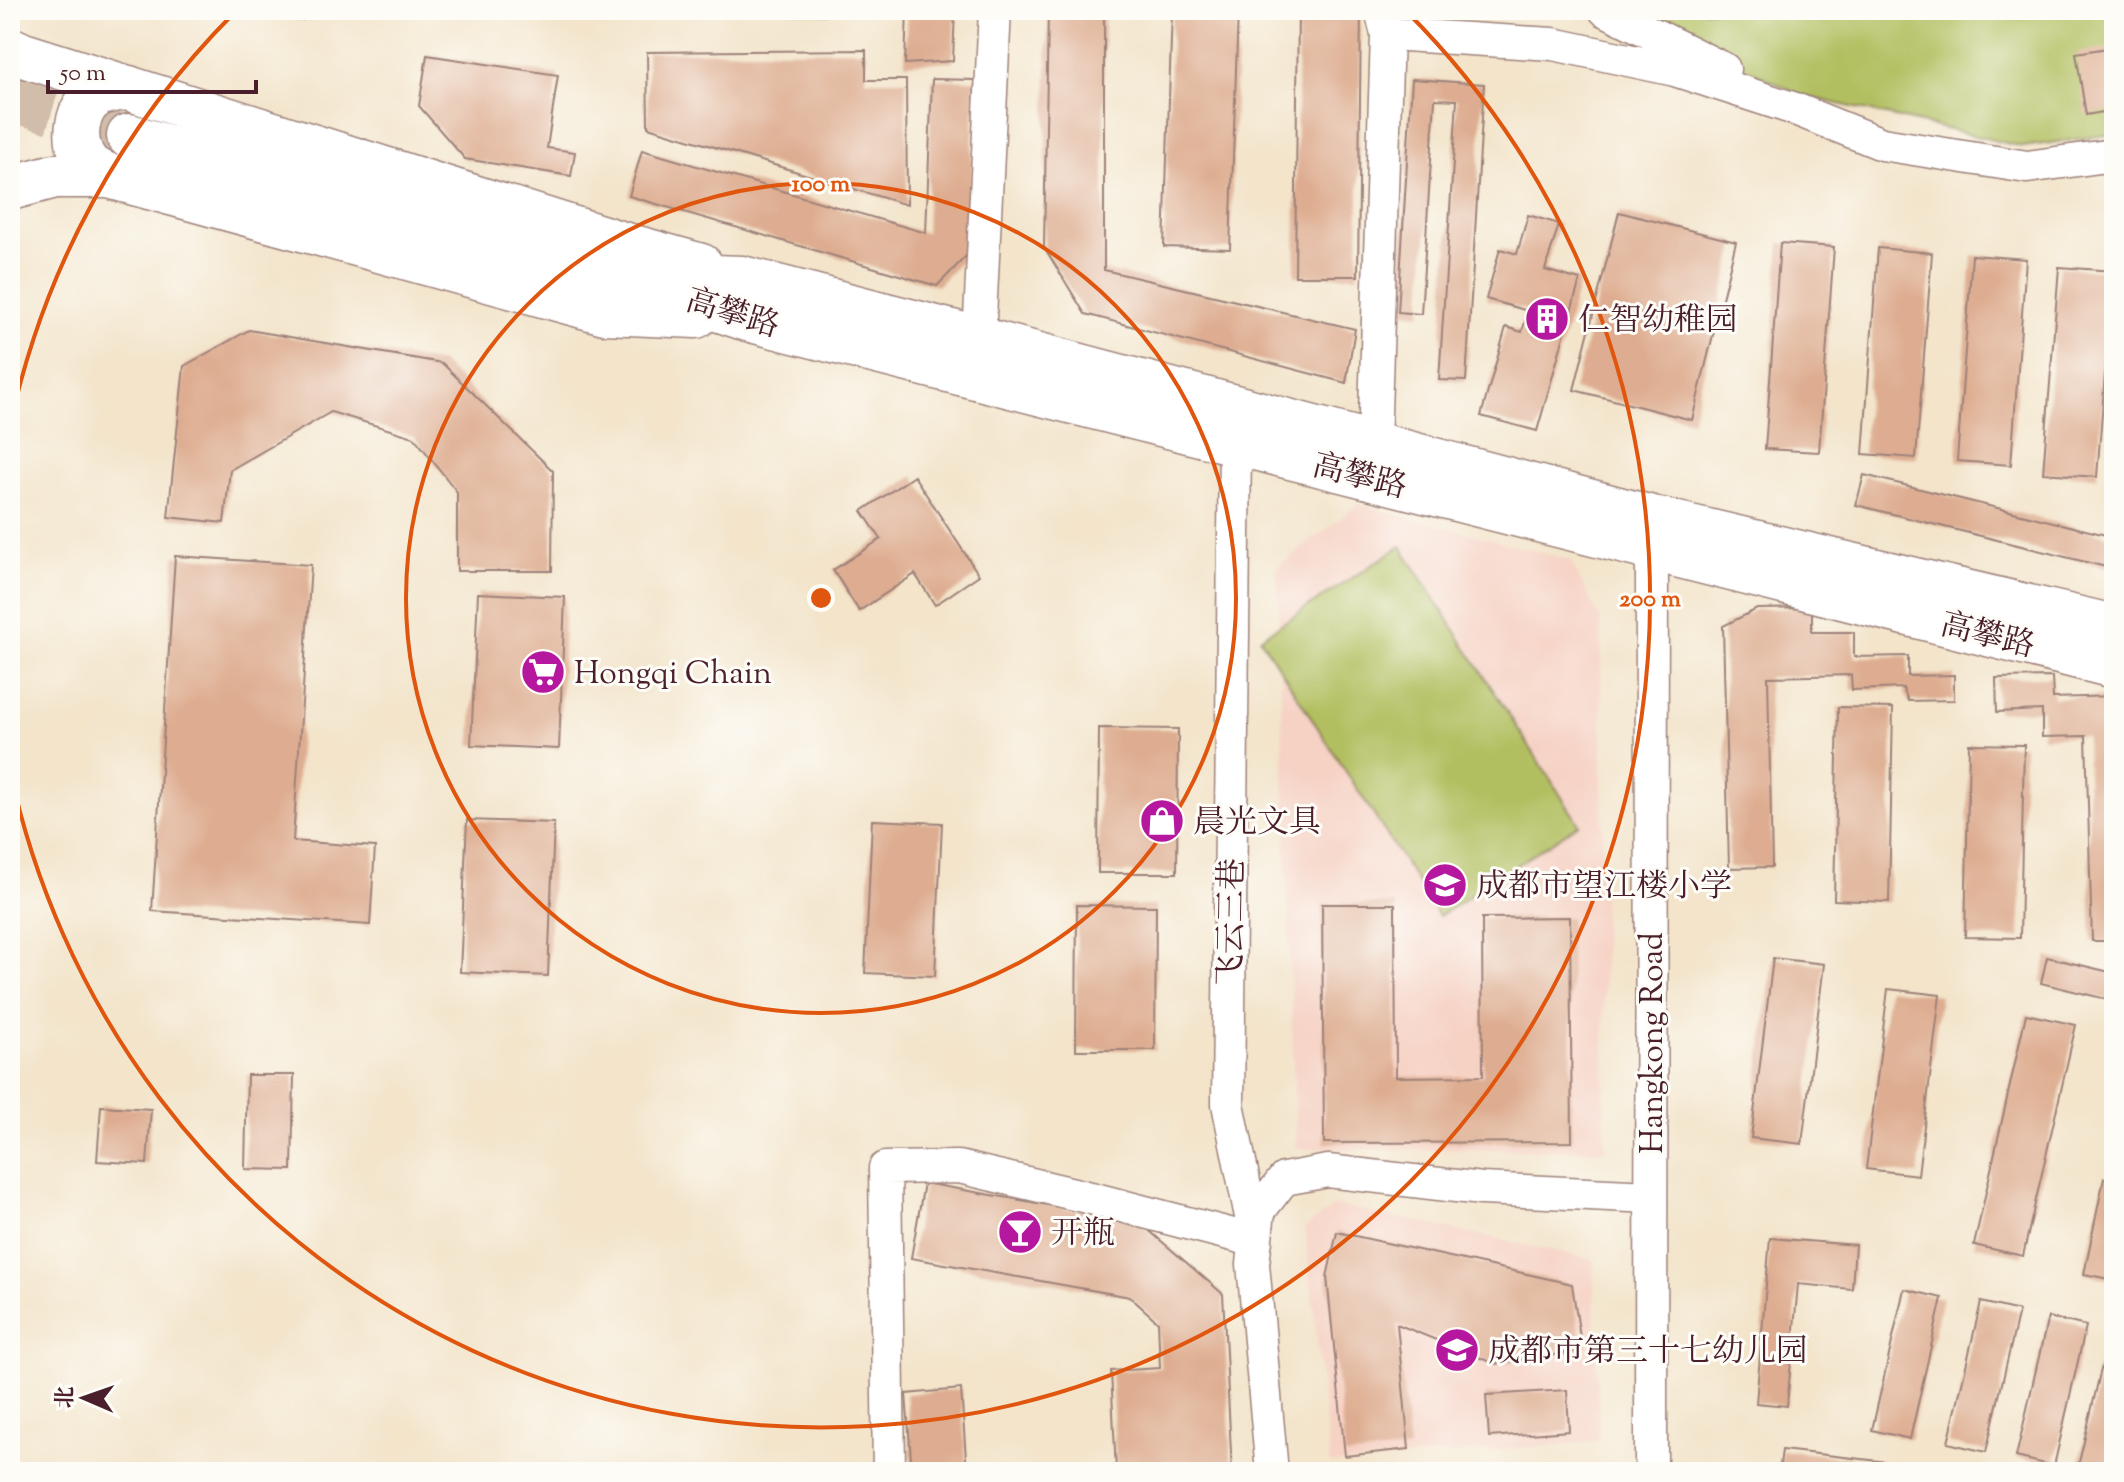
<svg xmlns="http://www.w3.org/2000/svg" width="2124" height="1482" viewBox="0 0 2124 1482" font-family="'Sorts Mill Goudy','Noto Serif SC',serif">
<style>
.built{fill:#f6d2c4}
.green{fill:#b2bf61;stroke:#7e6f46;stroke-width:2}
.building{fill:#dead91}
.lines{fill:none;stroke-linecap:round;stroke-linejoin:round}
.secondary-tunnel{stroke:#d1bdaa;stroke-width:44;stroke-dasharray:44 22;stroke-linecap:butt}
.street-casing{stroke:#9e827a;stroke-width:35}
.secondary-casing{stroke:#9e827a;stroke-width:47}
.street{stroke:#fff;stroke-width:32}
.secondary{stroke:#fff;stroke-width:44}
.ring{fill:none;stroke:#e0560e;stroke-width:4}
.labels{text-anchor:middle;stroke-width:6;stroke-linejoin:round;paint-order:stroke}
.street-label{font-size:32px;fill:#4a1f2b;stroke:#fdfcf7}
.poi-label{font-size:32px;fill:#4a1f2b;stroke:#fdfcf7;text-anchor:start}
.centre{fill:#e0560e;stroke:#fdfcf7;stroke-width:4}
.ring-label{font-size:24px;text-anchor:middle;font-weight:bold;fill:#e0560e;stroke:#fdfcf7;stroke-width:6;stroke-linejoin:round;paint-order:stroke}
</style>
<rect width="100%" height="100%" fill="#fdfcf7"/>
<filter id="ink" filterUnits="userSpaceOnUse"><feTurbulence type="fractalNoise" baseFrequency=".0125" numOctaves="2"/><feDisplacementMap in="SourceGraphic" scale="16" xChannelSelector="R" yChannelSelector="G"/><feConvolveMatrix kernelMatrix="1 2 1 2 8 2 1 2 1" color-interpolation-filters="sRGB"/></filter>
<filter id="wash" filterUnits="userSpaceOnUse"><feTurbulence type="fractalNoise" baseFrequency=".006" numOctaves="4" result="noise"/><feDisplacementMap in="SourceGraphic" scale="32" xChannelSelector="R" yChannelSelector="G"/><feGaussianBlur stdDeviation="1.8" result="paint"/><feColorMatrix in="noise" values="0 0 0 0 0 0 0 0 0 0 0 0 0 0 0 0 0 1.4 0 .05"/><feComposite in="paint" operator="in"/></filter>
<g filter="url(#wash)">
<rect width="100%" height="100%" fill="#f3e4ca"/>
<path class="built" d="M 1358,504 L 1570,560 L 1601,621 L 1605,1150 L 1296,1149 L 1277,568 Z
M 1335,1205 L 1593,1259 L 1599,1441 L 1330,1464 L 1305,1228 Z"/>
<path class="green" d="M 1627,10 L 2114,10 L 2114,134 L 2023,147 L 1800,95 Z
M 1401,546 L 1579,824 L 1439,916 L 1260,638 Z"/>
<g id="blocks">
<path class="building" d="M 223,10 L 304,10 L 303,20 L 223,12 Z
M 794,10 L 828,10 L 827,15 L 794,12 Z
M 907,10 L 955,10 L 953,61 L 905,64 Z
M 1048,10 L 1104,10 L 1104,270 L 1355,329 L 1346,383 L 1085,314 L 1044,247 Z
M 1172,10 L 1238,10 L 1230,249 L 1164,247 Z
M 1298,10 L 1361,10 L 1358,276 L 1295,276 Z
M 1388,10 L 1425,10 L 1425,20 L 1388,20 Z
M 2114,47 L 2114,110 L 2086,115 L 2076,53 Z
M 866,50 L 866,80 L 906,80 L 907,205 L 648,127 L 647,52 Z
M 427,55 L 558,75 L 547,148 L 575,152 L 571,176 L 465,159 L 419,106 Z
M 932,79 L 975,80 L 969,253 L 937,286 L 629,196 L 642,150 L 926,233 Z
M 1412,79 L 1484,84 L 1466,381 L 1439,380 L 1457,100 L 1435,99 L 1421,314 L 1398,312 Z
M 1619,212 L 1736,242 L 1692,420 L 1574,390 Z
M 1528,215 L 1559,224 L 1545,270 L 1580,280 L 1537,431 L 1481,416 L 1506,327 L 1522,332 L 1528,311 L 1486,299 L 1500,249 L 1517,254 Z
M 1780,243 L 1834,247 L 1819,452 L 1765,449 Z
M 1878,248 L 1932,253 L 1916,458 L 1863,454 Z
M 1972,255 L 2026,259 L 2011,465 L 1957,461 Z
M 2059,267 L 2113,271 L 2097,477 L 2043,473 Z
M 249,330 L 442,363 L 553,471 L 552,571 L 457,571 L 457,492 L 414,437 L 331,412 L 230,470 L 224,523 L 168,517 L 184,366 Z
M 1864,475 L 2114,537 L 2114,569 L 1856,505 Z
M 914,476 L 979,575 L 935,605 L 915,574 L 859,611 L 833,570 L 881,539 L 862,511 Z
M 175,556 L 311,565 L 293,841 L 375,847 L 370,925 L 152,911 Z
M 478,593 L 565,597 L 559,749 L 471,745 Z
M 1812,608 L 1812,632 L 1854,632 L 1854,657 L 1908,656 L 1908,676 L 1954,675 L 1954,700 L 1908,701 L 1903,688 L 1852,690 L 1851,675 L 1768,677 L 1772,867 L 1729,868 L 1723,626 L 1757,609 Z
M 2052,677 L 2053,698 L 2114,696 L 2114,941 L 2092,941 L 2086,736 L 2042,737 L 2042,710 L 1997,712 L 1996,678 Z
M 1838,707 L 1893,708 L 1889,902 L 1834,900 Z
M 1099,728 L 1178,729 L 1177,873 L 1098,873 Z
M 1969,744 L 2024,745 L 2020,938 L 1965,937 Z
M 467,820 L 554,823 L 548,976 L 460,972 Z
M 872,820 L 942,823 L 935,976 L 865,973 Z
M 1322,904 L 1395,904 L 1396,1077 L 1483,1076 L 1482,918 L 1570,917 L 1572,1142 L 1324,1143 Z
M 1077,905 L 1156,906 L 1155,1050 L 1076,1050 Z
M 2047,957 L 2114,973 L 2114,1001 L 2041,983 Z
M 1773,958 L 1824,964 L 1802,1144 L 1751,1138 Z
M 1888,989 L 1940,995 L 1918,1175 L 1866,1169 Z
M 2026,1014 L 2076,1025 L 2023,1256 L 1974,1245 Z
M 247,1075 L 294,1075 L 292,1170 L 245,1169 Z
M 101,1106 L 151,1109 L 147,1164 L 97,1161 Z
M 2104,1178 L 2114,1180 L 2114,1280 L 2084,1274 Z
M 924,1183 L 1138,1221 L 1223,1294 L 1232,1472 L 1116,1472 L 1111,1371 L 1160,1368 L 1158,1322 L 1130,1297 L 911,1258 Z
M 1337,1232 L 1572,1284 L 1582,1351 L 1495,1364 L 1397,1324 L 1409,1449 L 1345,1456 L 1327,1277 Z
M 1770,1238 L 1855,1245 L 1852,1289 L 1798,1284 L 1787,1406 L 1756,1403 Z
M 1904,1289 L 1942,1298 L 1910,1439 L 1872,1430 Z
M 1981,1302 L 2019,1311 L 1986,1452 L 1948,1443 Z
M 2048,1317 L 2086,1326 L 2054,1466 L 2016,1457 Z
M 2110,1331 L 2114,1332 L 2114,1472 L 2081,1472 L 2077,1471 Z
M 961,1389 L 967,1472 L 912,1472 L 906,1394 Z
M 1567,1390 L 1569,1431 L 1489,1437 L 1486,1395 Z
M 1782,1450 L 1914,1465 L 1913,1472 L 1779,1472 Z"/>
</g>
</g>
<g filter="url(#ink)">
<use href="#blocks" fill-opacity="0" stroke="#9e827a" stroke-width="2"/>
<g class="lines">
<path class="secondary-tunnel" d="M 10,99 L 129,136"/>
<g class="street-casing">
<path id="street" d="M 1605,10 L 1724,69
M 1387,34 L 1553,44 L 1675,70 L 1795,109 L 1882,144 L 2027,167 L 2114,155
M 979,339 L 995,10
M 1374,445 L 1387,34 L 1381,10
M 889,1472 L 885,1168 L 959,1167 L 1091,1198 L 1256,1241 L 1228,1104 L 1235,443 L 1240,423
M 1272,1472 L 1253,1264 L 1259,1211 L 1284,1179 L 1328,1171 L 1482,1189 L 1651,1197
M 1651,1472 L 1652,529"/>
</g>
<g class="secondary-casing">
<path id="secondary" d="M 10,49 L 23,55 L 619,243 L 701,266
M 129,136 L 609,273 L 747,319 L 2114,666
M 109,176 C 101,172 92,170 87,163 C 71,143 75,108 97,95 C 106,90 119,89 129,88
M 10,188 L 55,176 L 109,176 L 605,312 L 696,316
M 660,275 L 742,278 L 979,339 L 1652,518 L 2114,627"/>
</g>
<use href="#street" class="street"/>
<use href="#secondary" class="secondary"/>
</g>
</g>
<g class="ring">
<circle cx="821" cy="598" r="415"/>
<path d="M10 426A829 829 0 0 1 235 12M1407 12A829 829 0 1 1 10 770"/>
</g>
<defs>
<g id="building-disc" transform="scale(2.3)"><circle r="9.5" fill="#b5179e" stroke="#fdfcf7"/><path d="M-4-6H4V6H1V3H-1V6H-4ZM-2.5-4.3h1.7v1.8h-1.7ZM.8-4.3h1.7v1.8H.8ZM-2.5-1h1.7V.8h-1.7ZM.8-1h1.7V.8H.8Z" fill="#fff"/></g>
<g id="supermarket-disc" transform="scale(2.3)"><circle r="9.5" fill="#b5179e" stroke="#fdfcf7"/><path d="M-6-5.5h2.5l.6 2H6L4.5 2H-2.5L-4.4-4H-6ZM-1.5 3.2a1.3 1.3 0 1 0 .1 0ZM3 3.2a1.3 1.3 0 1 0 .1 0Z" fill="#fff"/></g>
<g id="shop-disc" transform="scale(2.3)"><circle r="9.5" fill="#b5179e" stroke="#fdfcf7"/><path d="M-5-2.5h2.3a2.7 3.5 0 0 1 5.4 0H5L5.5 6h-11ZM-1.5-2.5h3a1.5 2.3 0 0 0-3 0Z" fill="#fff"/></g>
<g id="school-disc" transform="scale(2.3)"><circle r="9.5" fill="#b5179e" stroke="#fdfcf7"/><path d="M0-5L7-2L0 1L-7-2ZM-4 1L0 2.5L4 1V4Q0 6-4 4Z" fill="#fff"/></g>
<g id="bar-disc" transform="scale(2.3)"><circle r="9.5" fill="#b5179e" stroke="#fdfcf7"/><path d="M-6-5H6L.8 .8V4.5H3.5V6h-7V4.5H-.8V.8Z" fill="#fff"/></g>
</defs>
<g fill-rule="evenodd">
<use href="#building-disc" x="1547" y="319"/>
<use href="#supermarket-disc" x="543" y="672"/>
<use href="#shop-disc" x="1162" y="821"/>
<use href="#school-disc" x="1445" y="885"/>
<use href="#bar-disc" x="1020" y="1232"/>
<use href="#school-disc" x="1457" y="1350"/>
</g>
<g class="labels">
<g class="street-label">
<text transform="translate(733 312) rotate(17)" y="11">高攀路</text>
<text transform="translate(1360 475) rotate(14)" y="11">高攀路</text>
<text transform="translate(1988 634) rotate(14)" y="11">高攀路</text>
<text transform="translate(1230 922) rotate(-89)" y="11">飞云三巷</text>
<text transform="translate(1651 1043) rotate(-90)" y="11">Hangkong Road</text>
</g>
<g class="poi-label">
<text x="1578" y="330">仁智幼稚园</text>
<text x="574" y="683">Hongqi Chain</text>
<text x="1193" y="832">晨光文具</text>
<text x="1476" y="896">成都市望江楼小学</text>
<text x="1051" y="1243">开瓶</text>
<text x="1488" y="1361">成都市第三十七幼儿园</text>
</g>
</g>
<circle cx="821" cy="598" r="12" class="centre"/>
<g class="ring-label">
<text x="821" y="191">100 m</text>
<text x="1650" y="606">200 m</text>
</g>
<rect width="2124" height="1482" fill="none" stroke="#fdfcf7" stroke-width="40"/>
<g transform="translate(84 1398) rotate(272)" stroke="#fdfcf7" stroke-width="6" paint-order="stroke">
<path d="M0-6L14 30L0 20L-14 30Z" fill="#4a1f2b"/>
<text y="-12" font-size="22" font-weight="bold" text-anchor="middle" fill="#4a1f2b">北</text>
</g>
<path d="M48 80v12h208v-12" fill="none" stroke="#4a1f2b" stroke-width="4"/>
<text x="60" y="80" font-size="24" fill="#4a1f2b" stroke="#fdfcf7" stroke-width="6" paint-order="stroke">50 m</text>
</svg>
